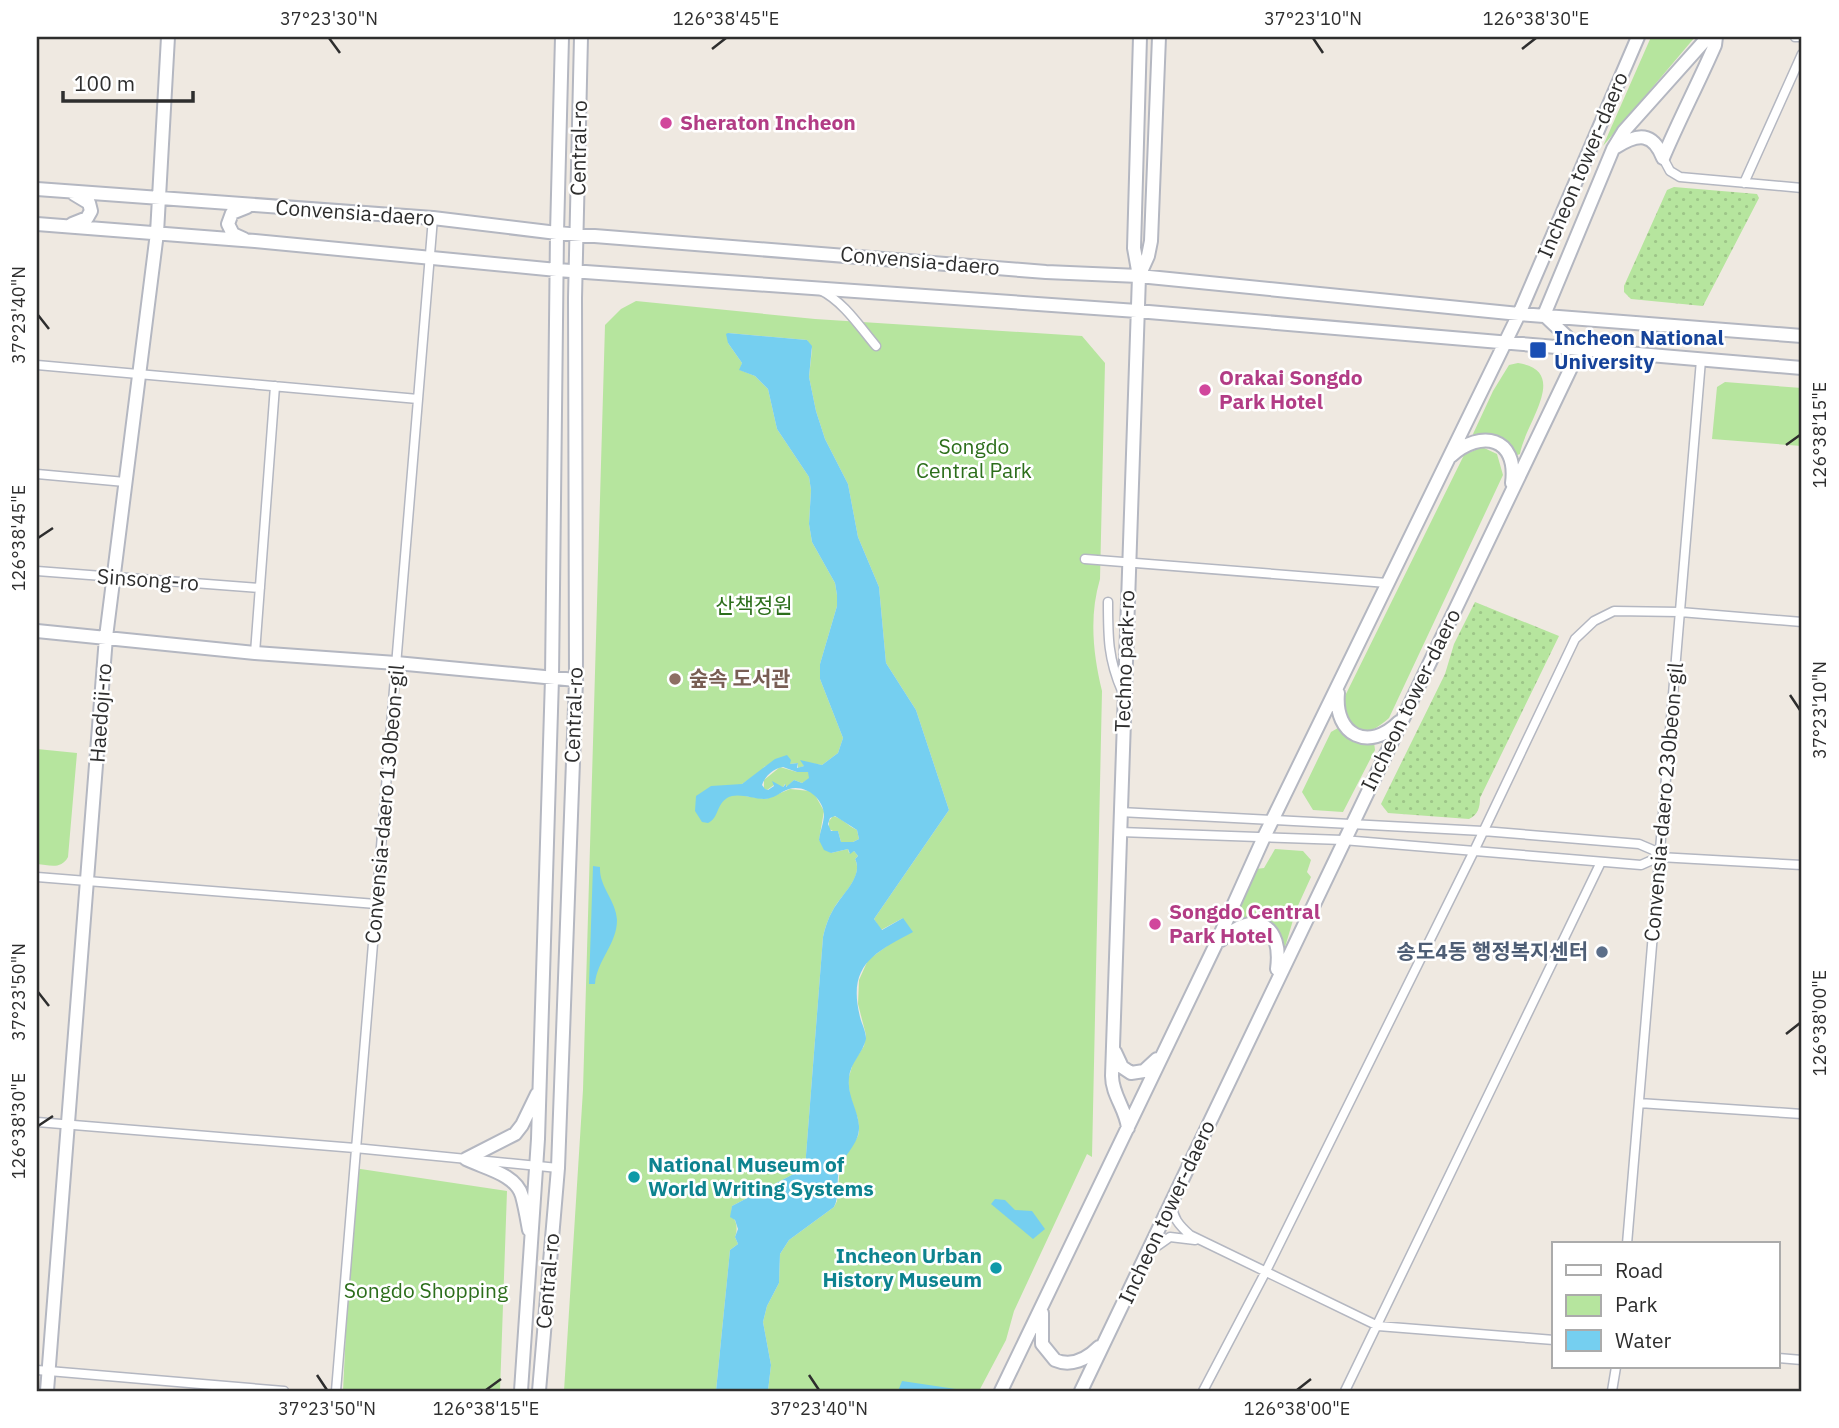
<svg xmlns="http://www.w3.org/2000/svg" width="1839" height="1428" viewBox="0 0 1839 1428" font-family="'IBM Plex Sans','Noto Sans KR',sans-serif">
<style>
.grass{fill:url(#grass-dots)}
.park{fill:#b6e59e}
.water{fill:#75cff0;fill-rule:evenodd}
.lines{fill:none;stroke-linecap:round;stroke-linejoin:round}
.street-casing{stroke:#b4b7c1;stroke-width:11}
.secondary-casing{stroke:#b4b7c1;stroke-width:16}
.street{stroke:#fff;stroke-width:8}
.secondary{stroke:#fff;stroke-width:12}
.ticks{fill:none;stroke:#2e2e2e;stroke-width:2.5}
.hotel-dot{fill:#d1479c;stroke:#fff;stroke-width:2.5}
.transit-dot{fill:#1a4fb4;stroke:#fff;stroke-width:2.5}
.education-dot{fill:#8d6e63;stroke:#fff;stroke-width:2.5}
.service-dot{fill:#5c6f8a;stroke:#fff;stroke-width:2.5}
.culture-dot{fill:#0f9aa8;stroke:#fff;stroke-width:2.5}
.labels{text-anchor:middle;stroke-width:5;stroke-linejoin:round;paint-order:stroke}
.hotel-label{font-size:21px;font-weight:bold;fill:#b23c85;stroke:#fff;text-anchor:start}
.street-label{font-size:21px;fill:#2e2e2e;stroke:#fff}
.transit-label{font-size:21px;font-weight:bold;fill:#164399;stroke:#fff;text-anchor:start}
.park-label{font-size:21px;fill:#2c6e1b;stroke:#fff}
.education-label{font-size:21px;font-weight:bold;fill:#785e54;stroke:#fff;text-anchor:start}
.service-label{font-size:21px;font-weight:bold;fill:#4e5e75;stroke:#fff;text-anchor:end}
.culture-label{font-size:21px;font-weight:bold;fill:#0d838f;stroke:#fff;text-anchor:start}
.neatline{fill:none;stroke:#2e2e2e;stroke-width:2.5}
.ticks-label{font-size:18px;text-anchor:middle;fill:#2e2e2e}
</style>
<defs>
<pattern id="grass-dots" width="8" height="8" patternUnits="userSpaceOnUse" patternTransform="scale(1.75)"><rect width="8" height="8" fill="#b6e59e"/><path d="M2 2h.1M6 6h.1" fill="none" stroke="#9dc588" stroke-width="1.8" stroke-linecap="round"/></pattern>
</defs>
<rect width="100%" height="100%" fill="#efe9e1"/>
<path class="grass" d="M 1674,187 L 1757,194 L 1759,198 L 1703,306 L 1631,299 L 1624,292 L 1624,286 L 1667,190 Z
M 1475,602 L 1559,636 L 1480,798 C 1480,807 1478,815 1469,819 L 1388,813 L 1381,804 L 1445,674 L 1454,644 Z"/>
<path class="park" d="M 1651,37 L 1695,37 L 1603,146 Z
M 636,301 L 815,319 L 1082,336 L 1105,363 L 1100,579 C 1089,616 1093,654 1102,691 L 1092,1157 L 1087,1154 L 1014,1311 L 1006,1340 L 979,1391 L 768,1391 L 771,1365 L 763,1322 L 767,1306 L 779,1283 L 780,1254 L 789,1240 L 834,1207 L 837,1201 L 840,1166 L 858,1136 L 859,1131 L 858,1119 L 850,1096 L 848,1080 L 853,1063 L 864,1046 L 866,1035 L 858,1004 L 859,980 L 868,960 L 887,946 L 903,918 L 881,930 L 874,919 L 949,810 L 916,710 L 886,663 L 879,587 L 858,537 L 848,484 L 825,439 L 816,411 L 809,377 L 812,349 L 807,340 L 728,333 L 728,343 L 742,363 L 740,370 L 755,376 L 768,389 L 777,429 L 809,477 L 811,490 L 809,524 L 812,542 L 835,583 L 837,595 L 837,606 L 820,664 L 820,679 L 843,738 L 838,753 L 822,765 L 803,762 L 804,766 L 798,768 L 798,763 L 790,764 L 787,756 L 764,767 L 762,771 L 742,784 L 745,796 L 766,799 L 790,789 L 810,791 L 815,795 L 824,811 L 819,840 L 831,853 L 848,849 L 849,853 L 854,851 L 858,856 L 855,859 C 864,877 841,895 833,910 C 828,918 825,928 823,937 L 805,1168 L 732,1206 L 731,1217 C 737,1219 738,1230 735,1237 L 738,1244 L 730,1250 L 716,1391 L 564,1391 L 583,1090 L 605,325 L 621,309 Z
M 1518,363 C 1571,371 1525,423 1520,454 L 1515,456 L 1475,438 L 1473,434 L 1493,391 L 1509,365 Z
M 1725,382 L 1802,388 L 1802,446 L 1712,439 L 1717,387 Z
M 1482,447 L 1497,454 L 1503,475 L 1389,718 C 1370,735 1358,737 1343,715 L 1345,696 L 1464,455 Z
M 1338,728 L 1374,742 L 1375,750 L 1343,812 L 1313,810 L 1302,792 L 1331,732 Z
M 37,749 L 77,753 L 68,857 C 61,870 49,865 37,864 Z
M 780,767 L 797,772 L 807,771 L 810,774 L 809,779 L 802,783 L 794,780 L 787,787 L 785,784 L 783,787 L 774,785 L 767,790 L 764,789 L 764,780 Z
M 833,816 C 842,818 848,826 857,830 L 859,839 L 853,842 L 841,842 L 838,831 L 835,832 L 829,829 L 829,821 Z
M 1275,849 L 1303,851 L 1311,860 L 1307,872 L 1311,877 L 1296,910 L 1283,954 L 1282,943 L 1270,925 L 1228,929 L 1256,869 L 1264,868 Z
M 354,1168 L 507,1191 L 500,1391 L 343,1391 Z"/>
<path class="water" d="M 728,333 L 807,340 L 812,346 L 809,377 L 816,411 L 825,439 L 848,484 L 858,537 L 879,587 L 886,663 L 916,710 L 949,810 L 874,919 L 882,930 L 903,918 L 913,932 C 874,953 847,965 860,1017 C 862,1025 866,1031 866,1039 C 863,1053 850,1063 849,1078 C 847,1096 858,1109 859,1126 C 860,1144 844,1154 839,1170 C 836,1182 840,1196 834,1207 L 789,1240 L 780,1254 L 779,1283 L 767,1306 L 763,1322 L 771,1365 L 768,1391 L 716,1391 L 730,1250 L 738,1244 L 735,1237 L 738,1229 L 735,1220 L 730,1217 L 732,1206 L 805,1168 L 823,937 C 825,928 828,918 833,910 C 841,895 864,876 855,859 L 858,856 L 854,851 L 850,854 L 848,849 L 831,853 L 824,850 L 819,840 C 820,831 824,823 824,814 C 823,798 805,784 789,789 C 780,792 774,799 764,799 C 752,799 738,792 727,798 C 716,805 719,818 708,823 L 702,822 L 695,811 L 696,796 L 711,786 L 742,784 L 775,759 L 787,755 L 791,760 L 790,764 L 798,763 L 797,768 L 804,766 L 800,760 L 822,765 L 838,753 L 843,738 L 820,679 L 820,664 L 837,606 L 837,595 L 835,583 L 812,542 L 809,524 L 811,490 L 809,477 L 777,429 L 768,389 L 755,376 L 739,370 L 742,363 L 728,343 L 726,334 ZM 783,767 L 797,772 L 808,772 L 809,778 L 802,783 L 794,780 L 786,787 L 786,784 L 783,787 L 772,781 L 774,786 L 768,790 L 765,789 L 762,785 C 765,776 774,768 783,767 ZM 835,816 L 857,830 L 859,839 L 853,842 L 841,842 L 838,831 L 831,831 L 828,824 L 830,818 Z
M 593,866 L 600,867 C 599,887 616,900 617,920 C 617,944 597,960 595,984 L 589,984 Z
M 995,1199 L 1005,1200 L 1015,1210 L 1032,1211 L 1045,1229 L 1033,1239 L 991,1204 Z
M 902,1381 L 969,1391 L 898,1391 Z"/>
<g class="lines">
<g class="street-casing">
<path id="street" d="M 1795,37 L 1802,37
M 1663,158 L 1670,171 L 1680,177 L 1802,188
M 1744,183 L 1802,54
M 820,290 C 843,301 860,327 876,346
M 37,365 L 418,399
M 37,474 L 125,482
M 1085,559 L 1387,583
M 37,571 L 260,588
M 1108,602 C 1108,637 1108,659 1122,691
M 255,653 L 275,386
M 1120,812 L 1483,831 L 1639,844 L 1653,850 L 1659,857
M 1120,832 L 1343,840 L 1641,865 L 1659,857 L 1802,865
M 37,877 L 376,904
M 1639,1103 L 1802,1114
M 37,1122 L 355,1148 L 558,1168
M 1173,1203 C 1171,1217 1180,1226 1190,1235 L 1378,1326 L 1554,1340
M 1627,1244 L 1701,360
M 1153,1249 L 1170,1237 L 1195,1240
M 1778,1358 L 1802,1360
M 37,1370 L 284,1391
M 336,1391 L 433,218
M 1203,1391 L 1265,1273 L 1474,851 L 1575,639 L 1594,621 L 1614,611 L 1680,612 L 1802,622
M 1345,1391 L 1601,862
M 1612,1391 L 1616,1367"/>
</g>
<g class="secondary-casing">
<path id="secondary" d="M 1616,147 C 1638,133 1653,132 1663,158
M 1663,158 C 1679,120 1698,84 1715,45 L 1716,37
M 37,189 L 433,218 L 557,233 L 1046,272 L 1139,276 L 1519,314 L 1802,336
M 37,224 L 255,241 L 557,270 L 1137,311 L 1802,368
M 72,224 L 87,218 L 91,211 L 89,203 L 74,194
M 244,239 L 233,234 L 228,224 L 232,213 L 247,207
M 1139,276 L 1148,256 L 1151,241 L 1159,37
M 1451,456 C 1481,429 1518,437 1512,483
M 37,631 L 255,653 L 396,663 L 576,680
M 1338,693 C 1334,736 1369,752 1399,722
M 1221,940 C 1255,909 1283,924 1277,969
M 1115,1052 L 1122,1067 L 1131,1073 L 1144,1071 L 1157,1059
M 1128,1128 C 1126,1109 1112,1095 1112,1076 L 1139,276 L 1134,248 L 1140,37
M 466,1159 C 484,1168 516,1174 522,1196 C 525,1207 527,1219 529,1230
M 466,1159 L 515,1134 L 522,1125 L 537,1094
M 1042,1313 L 1042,1344 L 1055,1360 C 1071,1367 1087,1359 1099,1347
M 47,1391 L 106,637 L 157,233 L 168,37
M 521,1391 L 538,1139 L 552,678 L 557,233 L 562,37
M 539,1391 L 558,1168 L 576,680 L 575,298 L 581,37
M 1001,1391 L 1215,946 L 1264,837 L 1519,314 L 1638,37
M 1081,1391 L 1580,349 L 1544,315 L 1613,149 L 1624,131 L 1708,37"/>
</g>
<use href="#street" class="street"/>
<use href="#secondary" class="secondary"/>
</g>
<path class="ticks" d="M 329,38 L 340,53M 1313,38 L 1323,53M 712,49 L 726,38M 1522,49 L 1536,38M 38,315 L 49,329M 1786,445 L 1800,435M 38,538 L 53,528M 1790,695 L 1800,710M 38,992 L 49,1006M 1786,1034 L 1800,1023M 38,1126 L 53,1116M 317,1375 L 327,1390M 809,1375 L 819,1390M 486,1390 L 501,1379M 1297,1390 L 1311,1379"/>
<g class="hotel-dot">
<circle cx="666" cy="123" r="7"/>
<circle cx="1205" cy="390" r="7"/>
<circle cx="1155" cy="924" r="7"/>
</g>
<rect class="transit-dot" x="1529" y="341" width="18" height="18" rx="3.5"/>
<circle class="education-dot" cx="675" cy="679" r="7"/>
<circle class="service-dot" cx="1602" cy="952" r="7"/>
<g class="culture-dot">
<circle cx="634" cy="1177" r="7"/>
<circle cx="996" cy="1268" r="7"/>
</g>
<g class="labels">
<g class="hotel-label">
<text x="680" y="130">Sheraton Incheon</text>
<text x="1219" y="385">Orakai Songdo<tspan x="1219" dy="24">Park Hotel</tspan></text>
<text x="1169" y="919">Songdo Central<tspan x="1169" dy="24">Park Hotel</tspan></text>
</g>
<g class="street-label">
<text transform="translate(579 148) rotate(-89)" y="7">Central-ro</text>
<text transform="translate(1583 165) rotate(-67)" y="7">Incheon tower-daero</text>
<text transform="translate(355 213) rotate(4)" y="7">Convensia-daero</text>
<text transform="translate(920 261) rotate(5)" y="7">Convensia-daero</text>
<text transform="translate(148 580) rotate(4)" y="7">Sinsong-ro</text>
<text transform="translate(1125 661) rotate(-88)" y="7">Techno park-ro</text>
<text transform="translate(1411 700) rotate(-64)" y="7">Incheon tower-daero</text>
<text transform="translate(101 713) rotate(-86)" y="7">Haedoji-ro</text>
<text transform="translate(574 715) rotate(-88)" y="7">Central-ro</text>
<text transform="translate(1664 802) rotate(-85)" y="7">Convensia-daero 230beon-gil</text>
<text transform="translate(385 804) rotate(-85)" y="7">Convensia-daero 130beon-gil</text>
<text transform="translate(1167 1212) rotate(-65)" y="7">Incheon tower-daero</text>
<text transform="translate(548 1281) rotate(-85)" y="7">Central-ro</text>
</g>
<g class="transit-label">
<text x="1554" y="345">Incheon National<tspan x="1554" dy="24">University</tspan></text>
</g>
<g class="park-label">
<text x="974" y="454">Songdo<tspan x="974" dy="24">Central Park</tspan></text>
<text x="754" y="613">산책정원</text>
<text x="426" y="1298">Songdo Shopping</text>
</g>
<g class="education-label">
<text x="689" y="686">숲속 도서관</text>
</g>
<g class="service-label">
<text x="1588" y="959">송도4동 행정복지센터</text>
</g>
<g class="culture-label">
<text x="648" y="1172">National Museum of<tspan x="648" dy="24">World Writing Systems</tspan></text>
<text x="982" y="1263" text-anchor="end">Incheon Urban<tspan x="982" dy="24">History Museum</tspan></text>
</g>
</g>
<rect width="1839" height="1428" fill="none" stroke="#ffffff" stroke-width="77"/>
<rect x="1552" y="1242" width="228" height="126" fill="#ffffff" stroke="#ababab" stroke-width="2"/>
<rect x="1566" y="1265" width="35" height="10" fill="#ffffff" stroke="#ababab" stroke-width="2"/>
<text x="1615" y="1278" font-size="21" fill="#2e2e2e">Road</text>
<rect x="1566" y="1295" width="35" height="21" fill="#b6e59e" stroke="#ababab" stroke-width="2"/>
<text x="1615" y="1312" font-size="21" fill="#2e2e2e">Park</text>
<rect x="1566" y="1330" width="35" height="21" fill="#75cff0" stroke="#ababab" stroke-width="2"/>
<text x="1615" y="1348" font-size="21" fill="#2e2e2e">Water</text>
<path d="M63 91v10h130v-10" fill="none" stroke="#2e2e2e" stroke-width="3.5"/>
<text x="74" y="91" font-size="21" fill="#2e2e2e" stroke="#ffffff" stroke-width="5" paint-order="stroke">100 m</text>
<rect x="38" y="38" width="1762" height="1352" class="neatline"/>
<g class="ticks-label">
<text x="329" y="25">37°23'30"N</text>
<text x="726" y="25">126°38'45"E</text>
<text x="1313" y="25">37°23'10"N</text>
<text x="1536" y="25">126°38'30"E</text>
<text transform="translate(19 315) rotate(-90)" y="6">37°23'40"N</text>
<text transform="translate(1820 435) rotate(-90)" y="6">126°38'15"E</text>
<text transform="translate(19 538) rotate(-90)" y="6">126°38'45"E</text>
<text transform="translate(1820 710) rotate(-90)" y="6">37°23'10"N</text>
<text transform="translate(19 992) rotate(-90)" y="6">37°23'50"N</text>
<text transform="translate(1820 1023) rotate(-90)" y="6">126°38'00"E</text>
<text transform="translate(19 1126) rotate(-90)" y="6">126°38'30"E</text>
<text x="327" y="1415">37°23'50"N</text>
<text x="486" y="1415">126°38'15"E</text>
<text x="819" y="1415">37°23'40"N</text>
<text x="1297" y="1415">126°38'00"E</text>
</g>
</svg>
